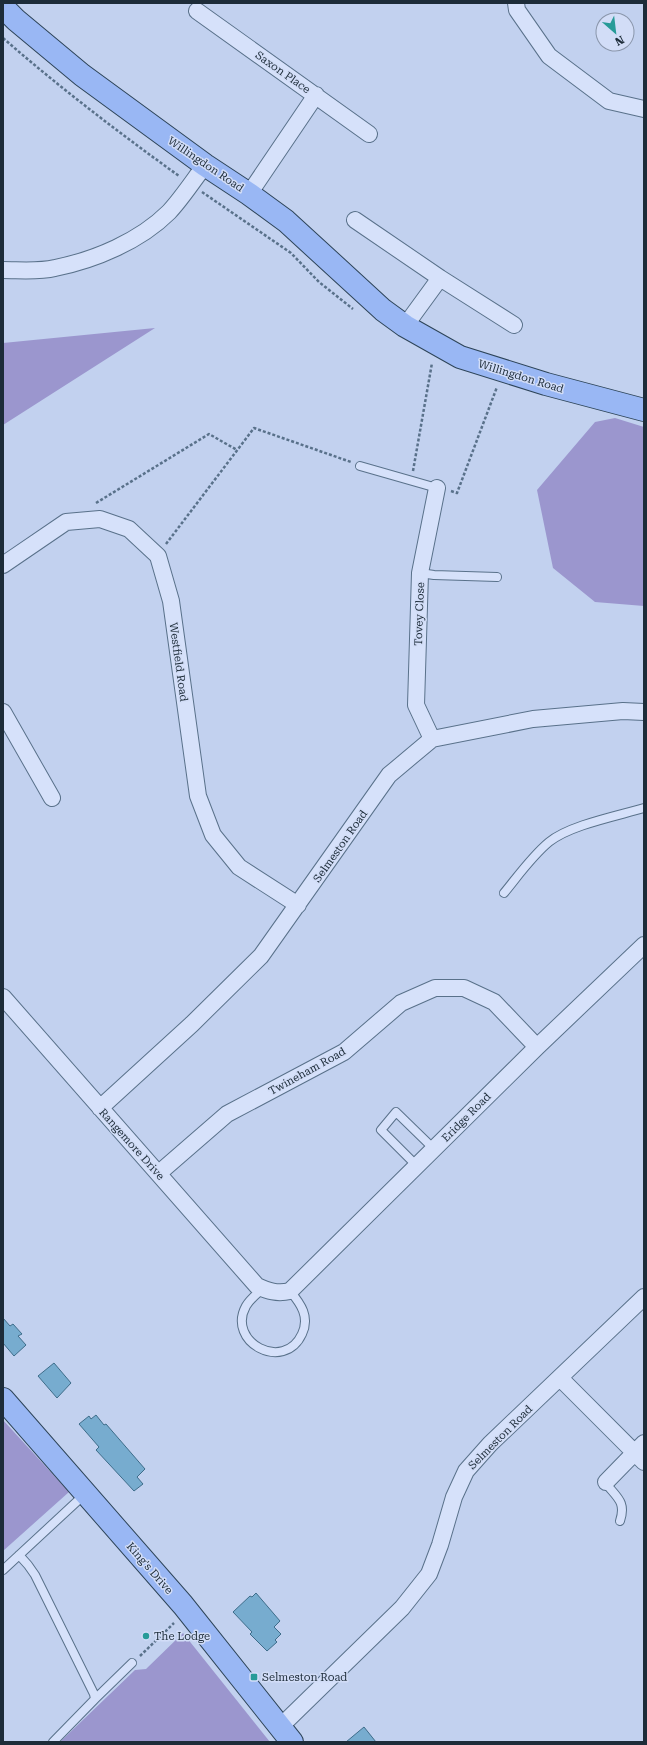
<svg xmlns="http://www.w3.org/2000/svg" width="647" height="1745" viewBox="0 0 647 1745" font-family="'Roboto Serif',serif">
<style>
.green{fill:#9b96ce}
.building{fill:#77accf;stroke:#3e6d8a}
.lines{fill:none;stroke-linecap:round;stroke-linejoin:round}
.lane-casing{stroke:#59718a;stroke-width:10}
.street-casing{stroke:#59718a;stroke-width:18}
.primary-casing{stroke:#2d4458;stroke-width:24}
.path{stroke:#59718a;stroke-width:2.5;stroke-dasharray:3 2;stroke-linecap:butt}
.lane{stroke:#d6e1fa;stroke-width:8}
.street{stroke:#d6e1fa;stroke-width:16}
.primary{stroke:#99b7f4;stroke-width:22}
.poi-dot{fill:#279b98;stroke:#d2ddf7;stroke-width:1.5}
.labels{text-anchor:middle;stroke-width:3;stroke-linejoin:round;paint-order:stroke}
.street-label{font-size:11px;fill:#1d2c39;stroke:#d2ddf7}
.poi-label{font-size:11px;fill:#1d2c39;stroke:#d2ddf7;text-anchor:start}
</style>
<rect width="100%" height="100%" fill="#c2d1ef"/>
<path class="green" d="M 155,328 L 3,425 L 3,343 Z
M 615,418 L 644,427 L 644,606 L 595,602 L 553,568 L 537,490 L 595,422 Z
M 3,1420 L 69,1492 L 3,1551 Z
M 183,1633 L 270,1742 L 60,1742 L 135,1670 L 146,1669 Z"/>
<path class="building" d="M 3,1318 L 10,1326 L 13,1324 L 22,1334 L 18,1336 L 26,1345 L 14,1356 L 3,1343 Z
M 54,1363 L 71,1383 L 57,1398 L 38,1376 Z
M 96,1415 L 104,1425 L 106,1424 L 145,1469 L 137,1477 L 143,1484 L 134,1491 L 96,1450 L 99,1447 L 79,1424 L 89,1416 L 91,1419 Z
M 256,1593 L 280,1621 L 274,1627 L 281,1634 L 275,1640 L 277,1642 L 267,1651 L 250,1634 L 252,1632 L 233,1612 L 250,1596 L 252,1597 Z
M 364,1727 L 376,1742 L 346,1742 Z"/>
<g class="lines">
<g class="lane-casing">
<path id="lane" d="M 360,466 L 437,488
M 420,573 L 434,575 L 497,577
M 504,893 C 518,876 532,856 549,842 C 570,825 617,816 644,808
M 417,1166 L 381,1130 L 396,1112 L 434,1149
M 263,1288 C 257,1294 250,1299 246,1306 C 226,1342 284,1373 302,1334 C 310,1317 301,1304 290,1291
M 606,1482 L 607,1485 C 618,1498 626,1503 620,1521
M 19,1555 L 28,1565 L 35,1575 L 94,1694 L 95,1699 L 53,1742
M 3,1570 L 85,1494
M 95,1699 L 132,1663"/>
</g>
<g class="street-casing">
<path id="street" d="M 516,3 L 517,10 L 549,56 L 609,101 L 644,109
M 197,11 L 369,134
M 249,194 L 316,95
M 355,220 L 440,278 L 514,325
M 3,270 C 20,270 38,272 55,268 C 95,260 140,241 169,212 C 182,198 193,181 205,165
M 405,326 L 440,278
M 3,565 L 66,522 L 100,519 L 129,529 L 158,556 L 171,601 L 198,796 L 213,835 L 239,867 L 298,905
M 3,712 L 52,798
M 432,739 L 416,705 L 420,573 L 437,488
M 3,997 L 257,1286 C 268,1291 277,1294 290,1291 L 537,1047 L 644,945
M 100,1108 L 192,1024 L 261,956 L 389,775 L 432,739 L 533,719 L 623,711 L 644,712
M 159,1173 L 227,1114 L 344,1052 L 401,1003 L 435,988 L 464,988 L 494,1002 L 537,1047
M 560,1378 L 644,1462
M 606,1482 L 644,1443
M 280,1727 L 402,1608 L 429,1574 L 440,1545 L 454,1497 L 466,1471 L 490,1444 L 644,1297"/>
</g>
<g class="primary-casing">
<path id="primary" d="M 3,7 L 16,20 L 82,75 L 205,165 L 249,194 L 286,221 L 383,310 L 405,326 L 460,357 L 546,384 L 644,410
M 3,1399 L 183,1605 L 292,1742"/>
</g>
<path class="path" d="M 3,38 C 59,87 118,132 179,176
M 202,192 L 291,253 L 319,282 L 353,309
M 413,471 L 432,363
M 451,491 L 457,493 L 497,387
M 96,503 L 209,434 L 237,450
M 166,544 L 254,428 L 351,462
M 140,1656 L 174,1623"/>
<use href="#lane" class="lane"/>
<use href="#street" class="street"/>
<use href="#primary" class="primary"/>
</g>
<g class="poi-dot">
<circle cx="146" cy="1636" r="4"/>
<rect x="250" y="1673" width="8" height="8" rx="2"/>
</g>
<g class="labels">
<g class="street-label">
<text transform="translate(283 72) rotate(35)" y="4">Saxon Place</text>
<text transform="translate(206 164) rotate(34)" y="4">Willingdon Road</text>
<text transform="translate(521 376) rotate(17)" y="4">Willingdon Road</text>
<text transform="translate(419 614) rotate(-88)" y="4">Tovey Close</text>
<text transform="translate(179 662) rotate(82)" y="4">Westfield Road</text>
<text transform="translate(340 846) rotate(-55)" y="4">Selmeston Road</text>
<text transform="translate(307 1071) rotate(-29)" y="4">Twineham Road</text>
<text transform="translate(466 1117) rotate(-45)" y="4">Eridge Road</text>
<text transform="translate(132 1144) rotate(48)" y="4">Rangemore Drive</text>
<text transform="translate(500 1437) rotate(-45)" y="4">Selmeston Road</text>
<text transform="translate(150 1568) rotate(49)" y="4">King's Drive</text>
</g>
<g class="poi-label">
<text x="154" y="1640">The Lodge</text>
<text x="262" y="1681">Selmeston Road</text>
</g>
</g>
<rect width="647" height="1745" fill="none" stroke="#1d2c39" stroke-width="8"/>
<g transform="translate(615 32) rotate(152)"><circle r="19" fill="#d2ddf7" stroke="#8a96ab"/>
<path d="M0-3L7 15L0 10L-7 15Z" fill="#279b98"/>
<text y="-6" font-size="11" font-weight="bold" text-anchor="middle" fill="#1d2c39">N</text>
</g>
</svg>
